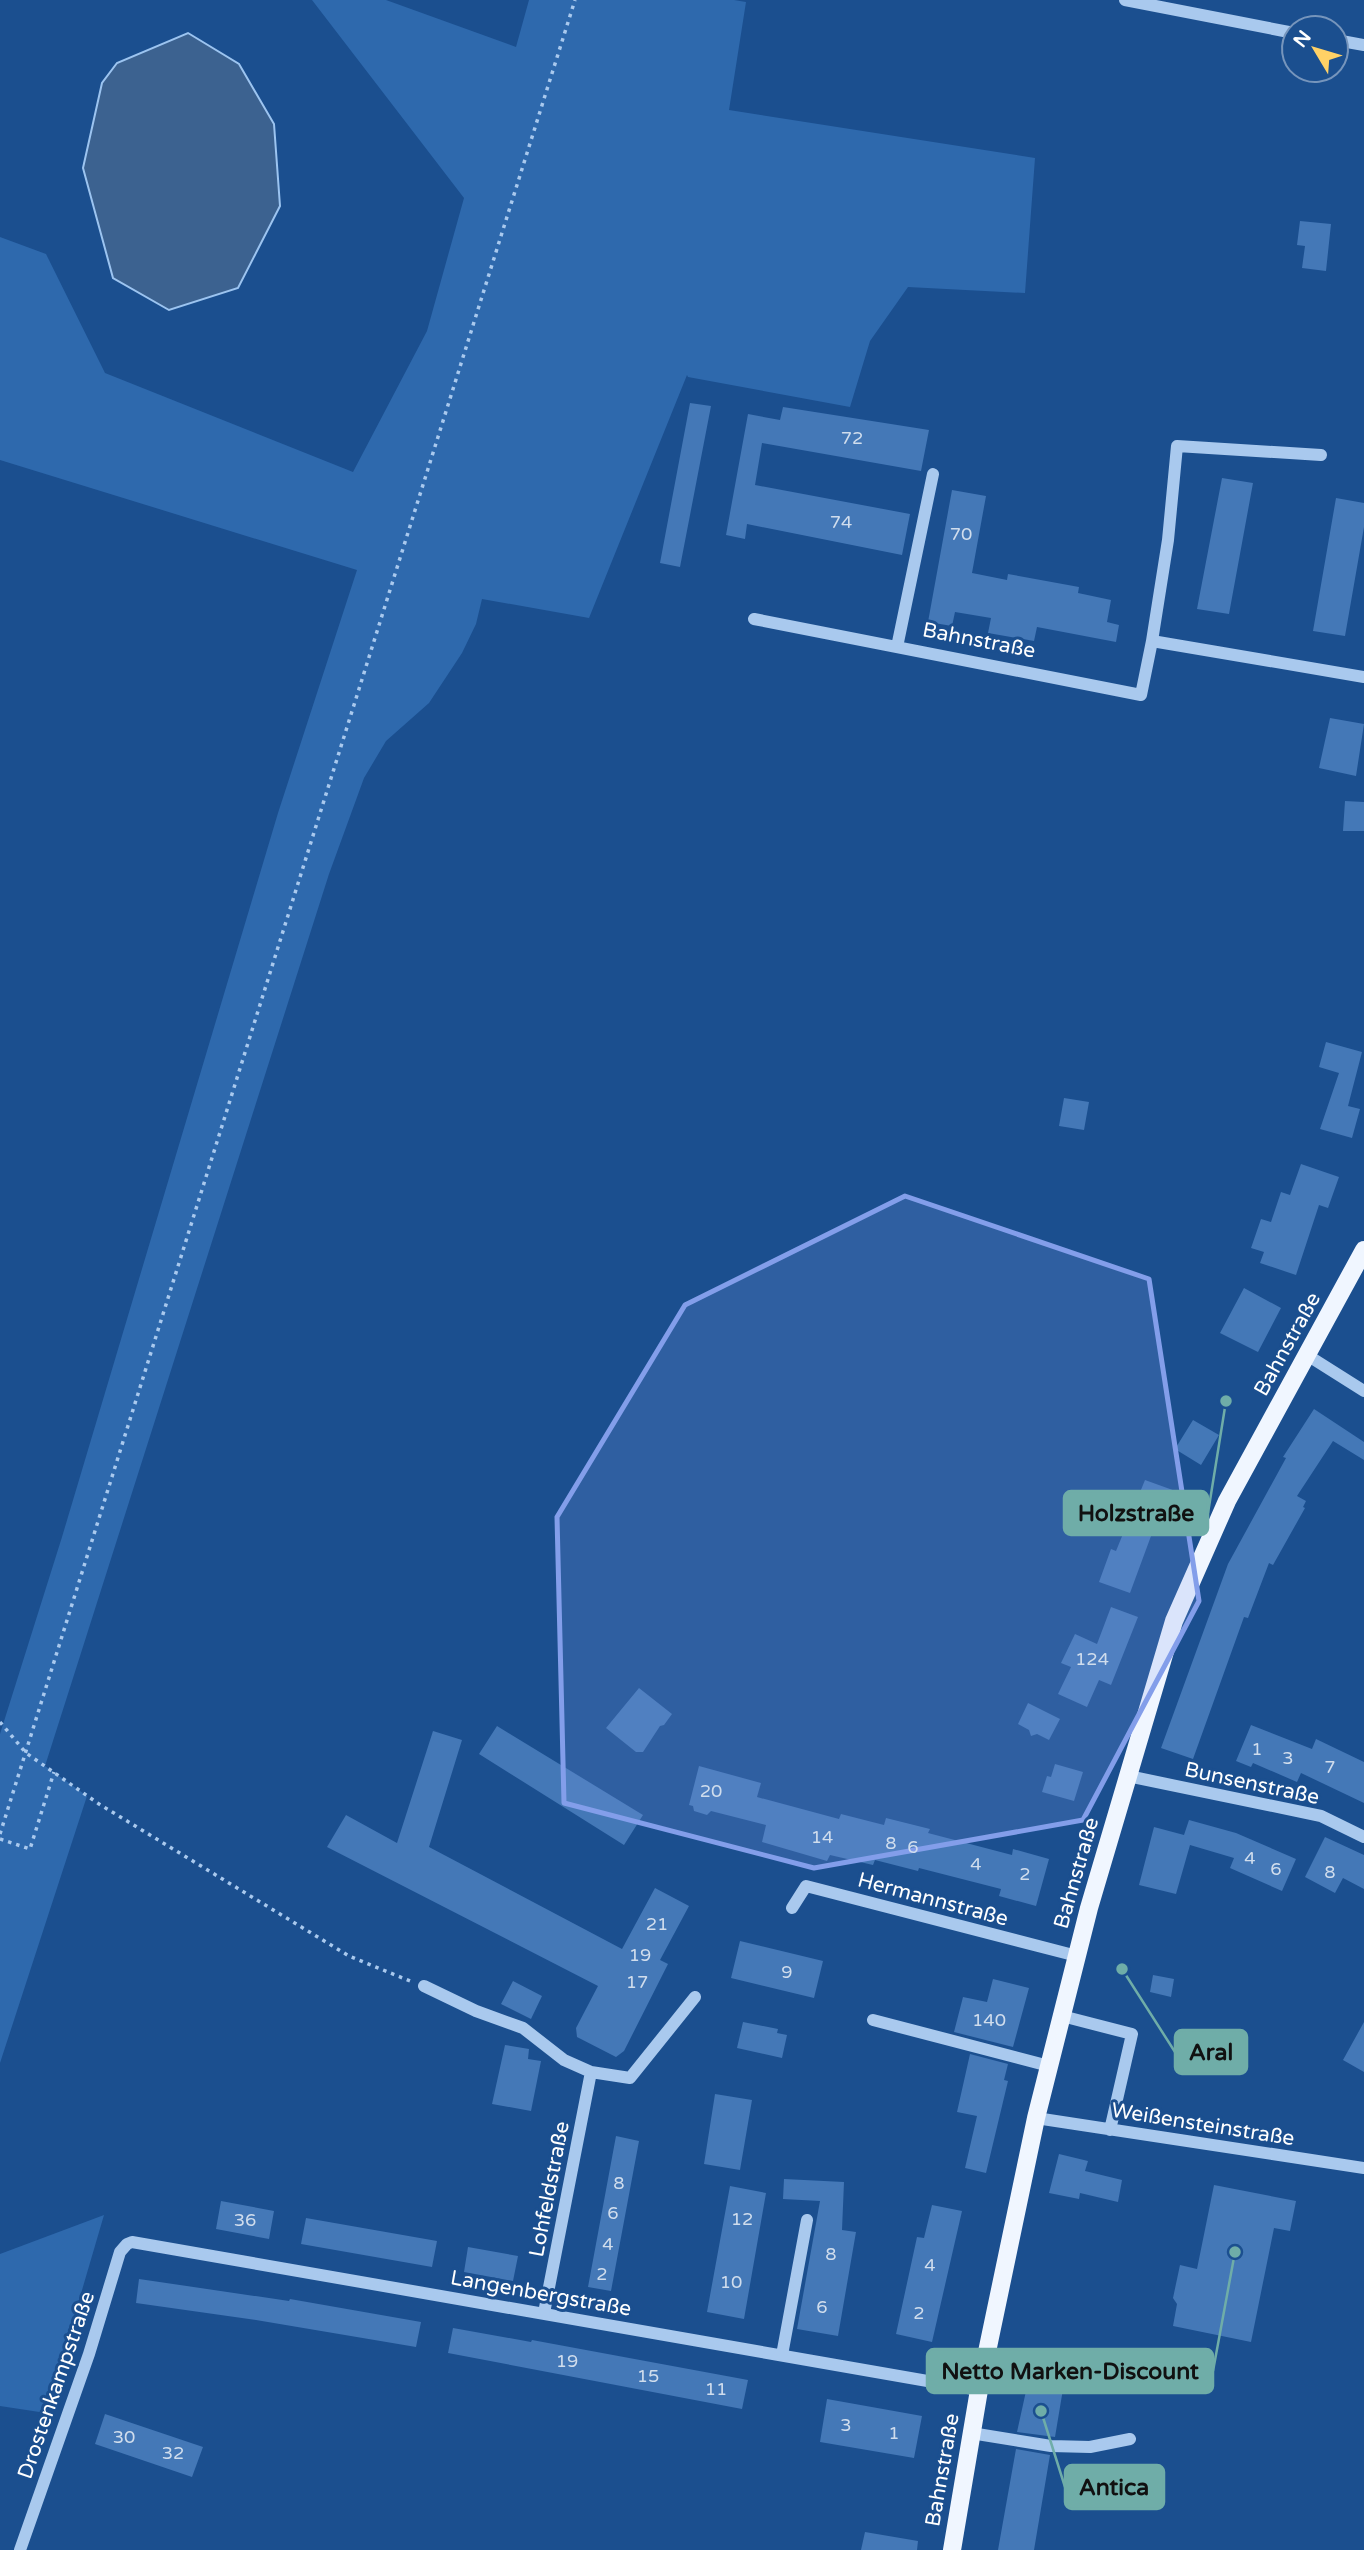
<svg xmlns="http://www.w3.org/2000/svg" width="1364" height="2550" viewBox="0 0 1364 2550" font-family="'Varela Round',sans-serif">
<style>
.green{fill:#2e69ad}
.water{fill:#3c6290;stroke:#9cc4f0;stroke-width:2}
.building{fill:#4478b7}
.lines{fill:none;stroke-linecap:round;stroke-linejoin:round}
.path{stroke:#a9c9ee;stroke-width:3.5;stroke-dasharray:3.5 5;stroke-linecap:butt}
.minor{stroke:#a9c9ee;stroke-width:12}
.major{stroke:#f0f6ff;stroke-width:18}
.marked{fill:#839eea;fill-opacity:0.2;stroke:#839eea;stroke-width:5;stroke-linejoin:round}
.labels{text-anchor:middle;stroke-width:6;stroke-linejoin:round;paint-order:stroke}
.number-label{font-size:18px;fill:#d0dded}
.street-label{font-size:21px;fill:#fff;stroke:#1b4f8f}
.leader{fill:none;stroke:#6fada8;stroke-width:2.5}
.callout-dot{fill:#6fada8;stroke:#1b4f8f;stroke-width:2.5}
.callout{fill:#6fada8;stroke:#6fada8;stroke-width:2.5}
.callout-label{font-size:23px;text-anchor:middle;font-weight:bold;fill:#111}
</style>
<rect width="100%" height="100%" fill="#1b4f8f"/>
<path class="green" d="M 312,0 L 386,0 L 516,47 L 529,0 L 734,0 L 746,2 L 729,110 L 1035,158 L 1025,293 L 908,287 L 870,341 L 850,407 L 688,377 L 687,375 L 589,618 L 482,599 L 476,624 L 462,653 L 429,703 L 386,741 L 364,778 L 329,874 L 45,1766 L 87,1796 L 0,2063 L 0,1734 L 62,1537 L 278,813 L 357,570 L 0,460 L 0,237 L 46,254 L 105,373 L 353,472 L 427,331 L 464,198 Z
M 104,2215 L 46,2413 L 0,2406 L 0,2254 Z"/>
<path class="water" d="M 188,33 L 239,64 L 274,124 L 280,206 L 238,288 L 169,310 L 113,278 L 83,168 L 102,83 L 117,63 Z"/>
<path class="building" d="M 1300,221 L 1331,224 L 1326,271 L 1302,268 L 1305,246 L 1297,245 Z
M 690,403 L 711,406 L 680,567 L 660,563 Z
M 783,407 L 929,430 L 921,471 L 762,443 L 755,485 L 910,514 L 902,555 L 747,524 L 745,539 L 726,535 L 748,414 L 780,420 Z
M 1222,478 L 1253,483 L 1229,614 L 1197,609 Z
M 952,490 L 986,496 L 972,573 L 1007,580 L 1008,574 L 1079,587 L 1078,593 L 1111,600 L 1107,622 L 1119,625 L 1116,642 L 1037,627 L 1034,641 L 988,633 L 991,618 L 955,612 L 952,626 L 928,622 Z
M 1336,498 L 1364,503 L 1364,527 L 1345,636 L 1313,631 Z
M 1330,718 L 1364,724 L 1356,776 L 1319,768 Z
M 1345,801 L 1364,802 L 1364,831 L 1343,831 Z
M 1326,1042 L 1362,1052 L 1348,1106 L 1360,1109 L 1352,1138 L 1320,1129 L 1339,1073 L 1319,1067 Z
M 1064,1098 L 1089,1102 L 1084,1130 L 1059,1126 Z
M 1301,1164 L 1339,1177 L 1328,1208 L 1319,1205 L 1296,1275 L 1260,1263 L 1264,1252 L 1251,1248 L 1261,1219 L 1271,1222 L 1281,1192 L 1290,1195 Z
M 1244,1288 L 1281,1308 L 1258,1352 L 1220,1333 Z
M 1314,1409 L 1364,1442 L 1364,1460 L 1333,1441 L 1297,1496 L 1306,1501 L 1303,1507 L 1305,1508 L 1273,1565 L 1269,1563 L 1248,1618 L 1244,1617 L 1193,1759 L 1161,1748 L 1228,1564 L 1286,1458 L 1283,1457 Z
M 1193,1420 L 1219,1435 L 1201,1465 L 1175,1449 Z
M 1145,1480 L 1181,1493 L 1174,1513 L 1161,1509 L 1130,1593 L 1099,1582 L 1111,1549 L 1116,1551 Z
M 1111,1607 L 1138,1617 L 1111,1685 L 1099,1680 L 1087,1707 L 1058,1694 L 1071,1667 L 1061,1663 L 1075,1634 L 1097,1644 Z
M 639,1688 L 672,1714 L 664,1725 L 660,1726 L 643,1752 L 636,1752 L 606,1728 Z
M 1028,1703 L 1060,1719 L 1049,1740 L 1037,1734 L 1031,1736 L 1029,1730 L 1018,1724 Z
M 1251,1725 L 1312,1749 L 1316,1739 L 1364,1762 L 1364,1803 L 1301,1773 L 1297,1782 L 1253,1763 L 1251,1767 L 1236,1761 Z
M 497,1726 L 643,1815 L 624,1845 L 479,1754 Z
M 433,1731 L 462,1740 L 429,1847 L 622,1949 L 655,1888 L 689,1906 L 660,1960 L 668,1964 L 624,2051 L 616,2057 L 577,2037 L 576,2028 L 598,1986 L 327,1847 L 346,1815 L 397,1843 Z
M 1055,1764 L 1083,1772 L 1074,1801 L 1042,1792 L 1047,1776 L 1051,1777 Z
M 699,1766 L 761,1783 L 757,1797 L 839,1819 L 841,1814 L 884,1825 L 886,1818 L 930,1829 L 928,1833 L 1012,1855 L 1013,1849 L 1049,1859 L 1036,1906 L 999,1896 L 1001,1889 L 919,1868 L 918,1871 L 875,1860 L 873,1865 L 830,1855 L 827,1861 L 762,1842 L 766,1825 L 711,1811 L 707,1815 L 694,1811 L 693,1806 L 689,1805 Z
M 1189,1820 L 1236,1833 L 1296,1859 L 1282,1891 L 1230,1868 L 1234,1858 L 1190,1845 L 1176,1894 L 1139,1885 L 1154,1827 L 1184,1835 Z
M 1325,1837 L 1364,1855 L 1364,1889 L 1343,1878 L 1335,1893 L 1305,1877 Z
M 740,1941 L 823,1961 L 814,1998 L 731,1978 Z
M 1153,1975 L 1174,1979 L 1171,1997 L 1150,1992 Z
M 993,1979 L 1029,1988 L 1013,2047 L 954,2032 L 963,1997 L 987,2002 Z
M 513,1981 L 542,1996 L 531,2019 L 501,2004 Z
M 743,2022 L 778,2029 L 777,2033 L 787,2035 L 782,2058 L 737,2048 Z
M 1364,2022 L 1364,2072 L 1343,2060 Z
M 505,2045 L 529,2049 L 528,2059 L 541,2061 L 531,2111 L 492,2104 Z
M 970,2054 L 1008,2064 L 1004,2080 L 1008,2081 L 986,2173 L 965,2168 L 977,2116 L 957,2112 Z
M 715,2094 L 752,2100 L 740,2170 L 704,2164 Z
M 616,2136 L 639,2141 L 611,2291 L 588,2287 Z
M 1059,2154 L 1088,2161 L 1085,2171 L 1122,2180 L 1118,2202 L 1080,2193 L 1079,2199 L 1049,2193 Z
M 784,2179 L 844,2182 L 842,2230 L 856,2232 L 838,2336 L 797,2329 L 820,2201 L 783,2199 Z
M 1214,2185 L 1296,2201 L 1290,2231 L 1274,2228 L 1251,2342 L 1173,2326 L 1177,2304 L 1173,2298 L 1180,2265 L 1197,2269 Z
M 730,2186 L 766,2193 L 744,2319 L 707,2312 Z
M 221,2201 L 274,2211 L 269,2239 L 216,2229 Z
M 932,2205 L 962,2211 L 932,2342 L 896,2334 L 917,2237 L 924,2238 Z
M 306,2218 L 437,2241 L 432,2267 L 301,2244 Z
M 468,2247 L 518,2256 L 513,2281 L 464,2272 Z
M 139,2279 L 289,2301 L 290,2299 L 421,2322 L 416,2347 L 256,2320 L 136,2303 Z
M 453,2328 L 531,2342 L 532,2340 L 748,2380 L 742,2409 L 448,2353 Z
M 1028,2382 L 1063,2389 L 1055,2437 L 1017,2432 Z
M 827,2399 L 922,2416 L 914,2458 L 820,2442 Z
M 105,2414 L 203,2447 L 192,2477 L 95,2444 Z
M 1016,2449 L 1050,2455 L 1034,2550 L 998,2550 Z
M 865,2532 L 918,2541 L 917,2550 L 861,2550 Z"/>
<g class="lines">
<path class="path" d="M 0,1722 L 26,1753 L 99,1804 L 349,1956 L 410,1981
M 0,1834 L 575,0
M 0,1839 L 30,1849 L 54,1772"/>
<path class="minor" d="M 1125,0 L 1294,33
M 1336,40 L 1364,45
M 754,619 L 1141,695 L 1152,641 L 1364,677
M 1152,641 L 1168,540 L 1177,446 L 1321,455
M 897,647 L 933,474
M 1307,1355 L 1364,1391
M 1128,1776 L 1321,1816 L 1364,1837
M 792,1908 L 806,1886 L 1077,1956
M 424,1986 L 476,2011 L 523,2028 L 564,2060 L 591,2072
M 1062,2016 L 1132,2034 L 1110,2130
M 873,2020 L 1049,2066
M 1036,2118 L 1364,2168
M 544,2313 L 591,2072 L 630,2078 L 695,1997
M 782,2355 L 807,2220
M 971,2433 L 1051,2446 L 1090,2447 L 1130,2439
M 20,2550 L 89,2354 L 120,2252 L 127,2244 L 132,2242 L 979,2390"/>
<path class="major" d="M 952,2550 L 979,2390 L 1036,2118 L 1089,1908 L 1174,1621 L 1227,1501 L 1364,1250"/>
</g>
<path class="marked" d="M 905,1196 L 1149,1279 L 1199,1601 L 1083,1820 L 814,1868 L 564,1803 L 557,1517 L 685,1305 Z"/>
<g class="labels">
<g class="number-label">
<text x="852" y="444">72</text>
<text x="841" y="528">74</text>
<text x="961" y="540">70</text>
<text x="1092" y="1665">124</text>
<text x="1257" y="1755">1</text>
<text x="1288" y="1764">3</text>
<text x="1330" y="1773">7</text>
<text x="711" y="1797">20</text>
<text x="822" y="1843">14</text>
<text x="891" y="1849">8</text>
<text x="913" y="1853">6</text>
<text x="1250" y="1864">4</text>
<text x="976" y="1870">4</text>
<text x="1276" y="1875">6</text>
<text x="1330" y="1878">8</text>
<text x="1025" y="1880">2</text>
<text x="657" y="1930">21</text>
<text x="640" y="1961">19</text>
<text x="787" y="1978">9</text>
<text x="637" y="1988">17</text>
<text x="989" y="2026">140</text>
<text x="619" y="2189">8</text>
<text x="613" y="2219">6</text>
<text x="742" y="2225">12</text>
<text x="245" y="2226">36</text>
<text x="608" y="2250">4</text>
<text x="831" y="2260">8</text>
<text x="930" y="2271">4</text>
<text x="602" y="2280">2</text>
<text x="731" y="2288">10</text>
<text x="822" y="2313">6</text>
<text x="919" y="2319">2</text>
<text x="567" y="2367">19</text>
<text x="648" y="2382">15</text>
<text x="716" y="2395">11</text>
<text x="846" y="2431">3</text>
<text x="894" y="2439">1</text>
<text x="124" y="2443">30</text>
<text x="173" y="2459">32</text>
</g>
<g class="street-label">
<text transform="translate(979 640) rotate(11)" y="7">Bahnstraße</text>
<text transform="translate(1287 1344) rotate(-61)" y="7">Bahnstraße</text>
<text transform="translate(1252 1783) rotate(12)" y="7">Bunsenstraße</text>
<text transform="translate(1076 1873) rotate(-74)" y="7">Bahnstraße</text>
<text transform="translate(933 1899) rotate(15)" y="7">Hermannstraße</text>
<text transform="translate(1203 2124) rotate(9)" y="7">Weißensteinstraße</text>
<text transform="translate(549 2189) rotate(-79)" y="7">Lohfeldstraße</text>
<text transform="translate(541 2293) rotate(10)" y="7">Langenbergstraße</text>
<text transform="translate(56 2385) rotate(-71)" y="7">Drostenkampstraße</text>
<text transform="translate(942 2470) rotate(-80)" y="7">Bahnstraße</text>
</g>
</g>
<path class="leader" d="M1226 1401L1208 1513M1122 1969L1175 2052M1235 2252L1213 2371M1041 2411L1065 2487"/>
<g class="callout-dot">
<circle cx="1226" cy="1401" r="7"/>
<circle cx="1122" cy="1969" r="7"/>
<circle cx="1235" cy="2252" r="7"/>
<circle cx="1041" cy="2411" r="7"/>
</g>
<g class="callout">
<rect x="1064" y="1491" width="144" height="44" rx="7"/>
<rect x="1175" y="2030" width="72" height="44" rx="7"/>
<rect x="927" y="2349" width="286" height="44" rx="7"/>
<rect x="1065" y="2465" width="99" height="44" rx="7"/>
</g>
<g class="callout-label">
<text x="1136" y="1521">Holzstraße</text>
<text x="1211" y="2060">Aral</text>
<text x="1070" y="2379">Netto Marken-Discount</text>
<text x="1114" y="2495">Antica</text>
</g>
<g transform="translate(1315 49) rotate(308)"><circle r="33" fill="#1b4f8f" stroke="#7695bc" stroke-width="2"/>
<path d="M0-5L12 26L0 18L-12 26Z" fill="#ffd166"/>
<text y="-10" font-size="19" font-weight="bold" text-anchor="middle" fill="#ffffff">N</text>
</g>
</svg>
